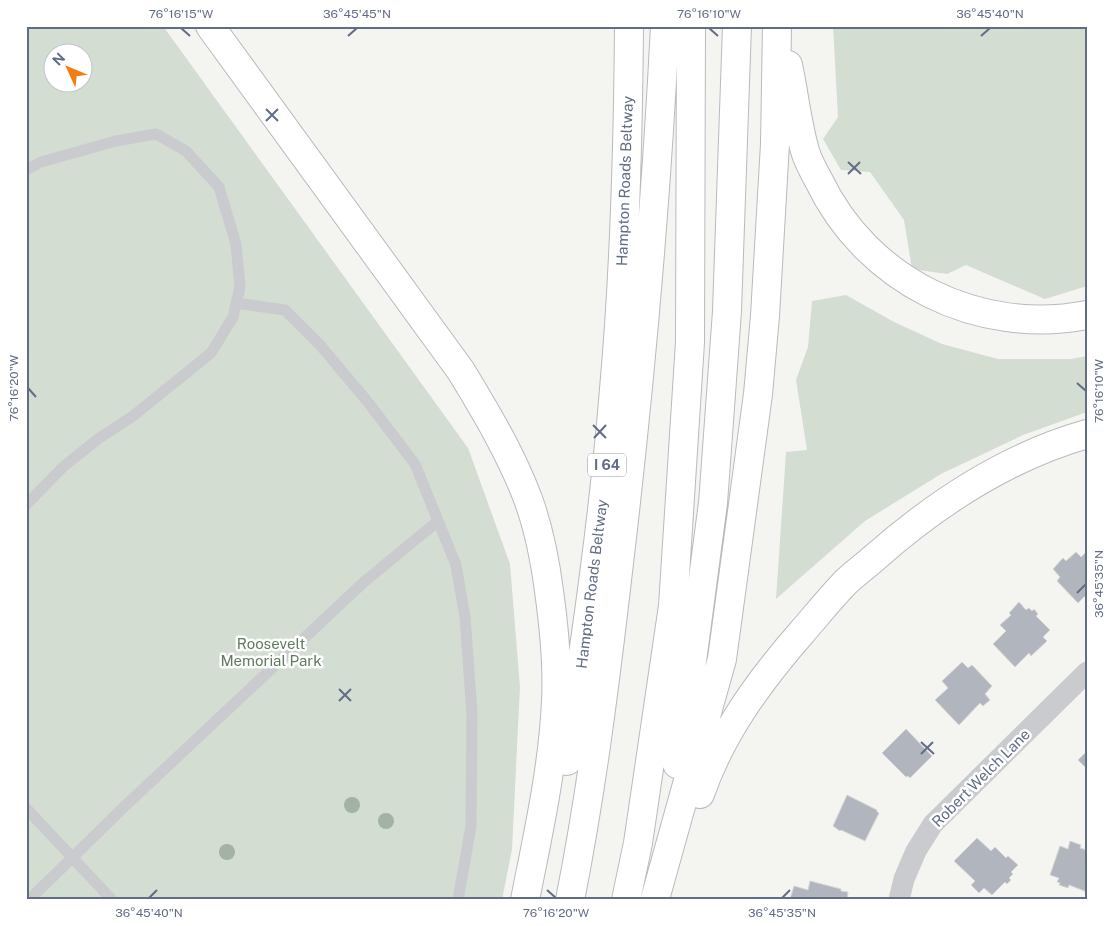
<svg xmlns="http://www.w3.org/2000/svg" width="1113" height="926" viewBox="0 0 1113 926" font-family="'Public Sans',sans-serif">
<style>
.green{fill:#d3ddd2;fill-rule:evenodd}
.building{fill:#b1b6be;stroke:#d6d6d4}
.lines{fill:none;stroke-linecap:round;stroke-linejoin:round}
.highway-casing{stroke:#b8babe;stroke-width:30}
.lane{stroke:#c9cbcf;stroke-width:11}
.street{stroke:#c9cbcf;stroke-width:21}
.highway{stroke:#fff;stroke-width:28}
.tree{fill:#a3b2a2}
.ticks{fill:none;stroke:#616d85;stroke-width:2}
.labels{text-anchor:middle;stroke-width:5;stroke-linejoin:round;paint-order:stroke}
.shield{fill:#fff;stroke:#9099aa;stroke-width:1}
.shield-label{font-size:14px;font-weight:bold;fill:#616d85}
.street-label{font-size:15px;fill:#616d85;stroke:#fff}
.park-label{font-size:15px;fill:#617b62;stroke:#fff}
.neatline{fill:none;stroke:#616d85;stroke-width:2}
.ticks-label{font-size:12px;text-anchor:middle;fill:#616d85}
</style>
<rect width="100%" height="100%" fill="#f4f5f1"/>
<path class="green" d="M 26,26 L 163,26 L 468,448 L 510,564 L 520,687 L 512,849 L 502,900 L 26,900 ZM 52,52 L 82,52 L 82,82 L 52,82 Z
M 833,26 L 1087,26 L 1087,286 L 1045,299 L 966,265 L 947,274 L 912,269 L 904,220 L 870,172 L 841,170 L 823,139 L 838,117 Z
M 846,295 L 894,322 L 942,344 L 998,359 L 1071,359 L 1087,356 L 1087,412 L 1023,435 L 941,474 L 865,521 L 776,599 L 786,452 L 807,450 L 796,380 L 808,347 L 812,301 Z"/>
<path class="building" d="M 1087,551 L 1087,598 L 1085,596 L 1078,603 L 1057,581 L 1060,577 L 1053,569 L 1063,558 L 1066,561 L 1076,552 L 1081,557 Z
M 1019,602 L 1026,610 L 1029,608 L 1032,611 L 1034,609 L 1038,614 L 1036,616 L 1050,630 L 1043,637 L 1047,641 L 1031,656 L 1029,653 L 1015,667 L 993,644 L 1006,631 L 1000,625 L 1011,615 L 1009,613 Z
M 962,662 L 968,668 L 972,665 L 992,686 L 985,694 L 990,700 L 983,706 L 980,703 L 959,725 L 935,700 L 948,688 L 942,681 Z
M 906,729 L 932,756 L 910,778 L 908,776 L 906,777 L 882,753 Z
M 1087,751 L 1087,769 L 1078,760 Z
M 847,795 L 877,810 L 877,812 L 879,813 L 865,841 L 841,830 L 840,831 L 833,826 Z
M 977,838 L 991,851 L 995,847 L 1006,858 L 1008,856 L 1018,865 L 1011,872 L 1013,874 L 1009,878 L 1011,880 L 1007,884 L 1005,882 L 992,895 L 984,888 L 979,893 L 971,885 L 975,881 L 954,861 Z
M 1070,841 L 1081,845 L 1080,848 L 1087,850 L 1087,892 L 1069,885 L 1068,888 L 1059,885 L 1060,883 L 1057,882 L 1059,878 L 1050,875 L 1060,846 L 1068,849 Z
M 810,881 L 841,889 L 841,891 L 848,892 L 847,900 L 790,899 L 794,886 L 808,890 Z"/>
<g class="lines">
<g class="highway-casing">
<path id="highway" d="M 210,26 L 461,371 C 486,412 511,454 528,499 C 539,529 545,560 549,591 C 554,627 558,664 556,701 C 553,768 538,834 525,900
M 788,65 C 794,93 797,123 805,151 C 808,161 814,172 819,181 C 867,281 978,336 1087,315
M 567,761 C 586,638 604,514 614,389 C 625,269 628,147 629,26
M 677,764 L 685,714 L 713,503 L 721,394 L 727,311 L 737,26
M 700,794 C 721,733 760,680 802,632 C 815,617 828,601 842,586 C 851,576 863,568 873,559 C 935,504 1006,457 1087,434
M 655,899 L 722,659 L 758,394 L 765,316 L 775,144 L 777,26
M 570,900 C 592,789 606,676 619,563 C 640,385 656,206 665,26
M 626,900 L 638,843 L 673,606 L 690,342 L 691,26"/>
</g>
<path class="lane" d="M 26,170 L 41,162 L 116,141 L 156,134 L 186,151 L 219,187 L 236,244 L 240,287 L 233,317 L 211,353 L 133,416 L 98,439 L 63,467 L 26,505
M 236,303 L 285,310 L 320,345 L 367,401 L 415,464 L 456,565 L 465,617 L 472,714 L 471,826 L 458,900
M 26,808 L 112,900
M 29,900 L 125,806 L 364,582 L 438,521"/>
<path class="street" d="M 899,900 L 904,879 L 916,851 L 933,824 L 1087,672"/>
<use href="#highway" class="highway"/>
</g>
<g class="tree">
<circle cx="352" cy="805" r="8"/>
<circle cx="386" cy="821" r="8"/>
<circle cx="227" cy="852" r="8"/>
</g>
<path class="ticks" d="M 181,28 L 190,36M 709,28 L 718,36M 348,36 L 357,28M 981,36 L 990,28M 266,109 L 278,121M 266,121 L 278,109M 848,162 L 861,174M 848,174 L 860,162M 1077,383 L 1086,391M 28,388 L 36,397M 593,425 L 606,438M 594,438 L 606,425M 1077,593 L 1086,584M 339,689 L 351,701M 339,701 L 351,689M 921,742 L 934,754M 921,754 L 933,742M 547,890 L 556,898M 149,898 L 157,890M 782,898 L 790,890"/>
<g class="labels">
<rect class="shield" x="588" y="453.5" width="38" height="23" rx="4"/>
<g class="shield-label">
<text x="607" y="470">I 64</text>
</g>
<g class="street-label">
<text transform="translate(625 181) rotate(-88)" y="5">Hampton Roads Beltway</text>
<text transform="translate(592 584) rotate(-83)" y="5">Hampton Roads Beltway</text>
<text transform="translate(981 778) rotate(-45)" y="5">Robert Welch Lane</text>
</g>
<g class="park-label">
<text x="271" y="649">Roosevelt<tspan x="271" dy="17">Memorial Park</tspan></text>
</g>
</g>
<rect width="1113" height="926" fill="none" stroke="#ffffff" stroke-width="55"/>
<g transform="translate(68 68) rotate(314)"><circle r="24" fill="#ffffff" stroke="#c0c5ce"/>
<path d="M0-4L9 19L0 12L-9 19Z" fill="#f27d14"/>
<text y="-8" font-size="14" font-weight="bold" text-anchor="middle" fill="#616d85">N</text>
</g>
<rect x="28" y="28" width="1058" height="870" class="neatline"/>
<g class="ticks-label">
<text x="181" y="18">76°16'15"W</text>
<text x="357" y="18">36°45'45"N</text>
<text x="709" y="18">76°16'10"W</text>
<text x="990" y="18">36°45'40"N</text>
<text transform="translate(14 388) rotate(-90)" y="4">76°16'20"W</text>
<text transform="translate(1099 391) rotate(-90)" y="4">76°16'10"W</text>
<text transform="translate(1099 584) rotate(-90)" y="4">36°45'35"N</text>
<text x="149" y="917">36°45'40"N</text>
<text x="556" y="917">76°16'20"W</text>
<text x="782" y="917">36°45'35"N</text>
</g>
</svg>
